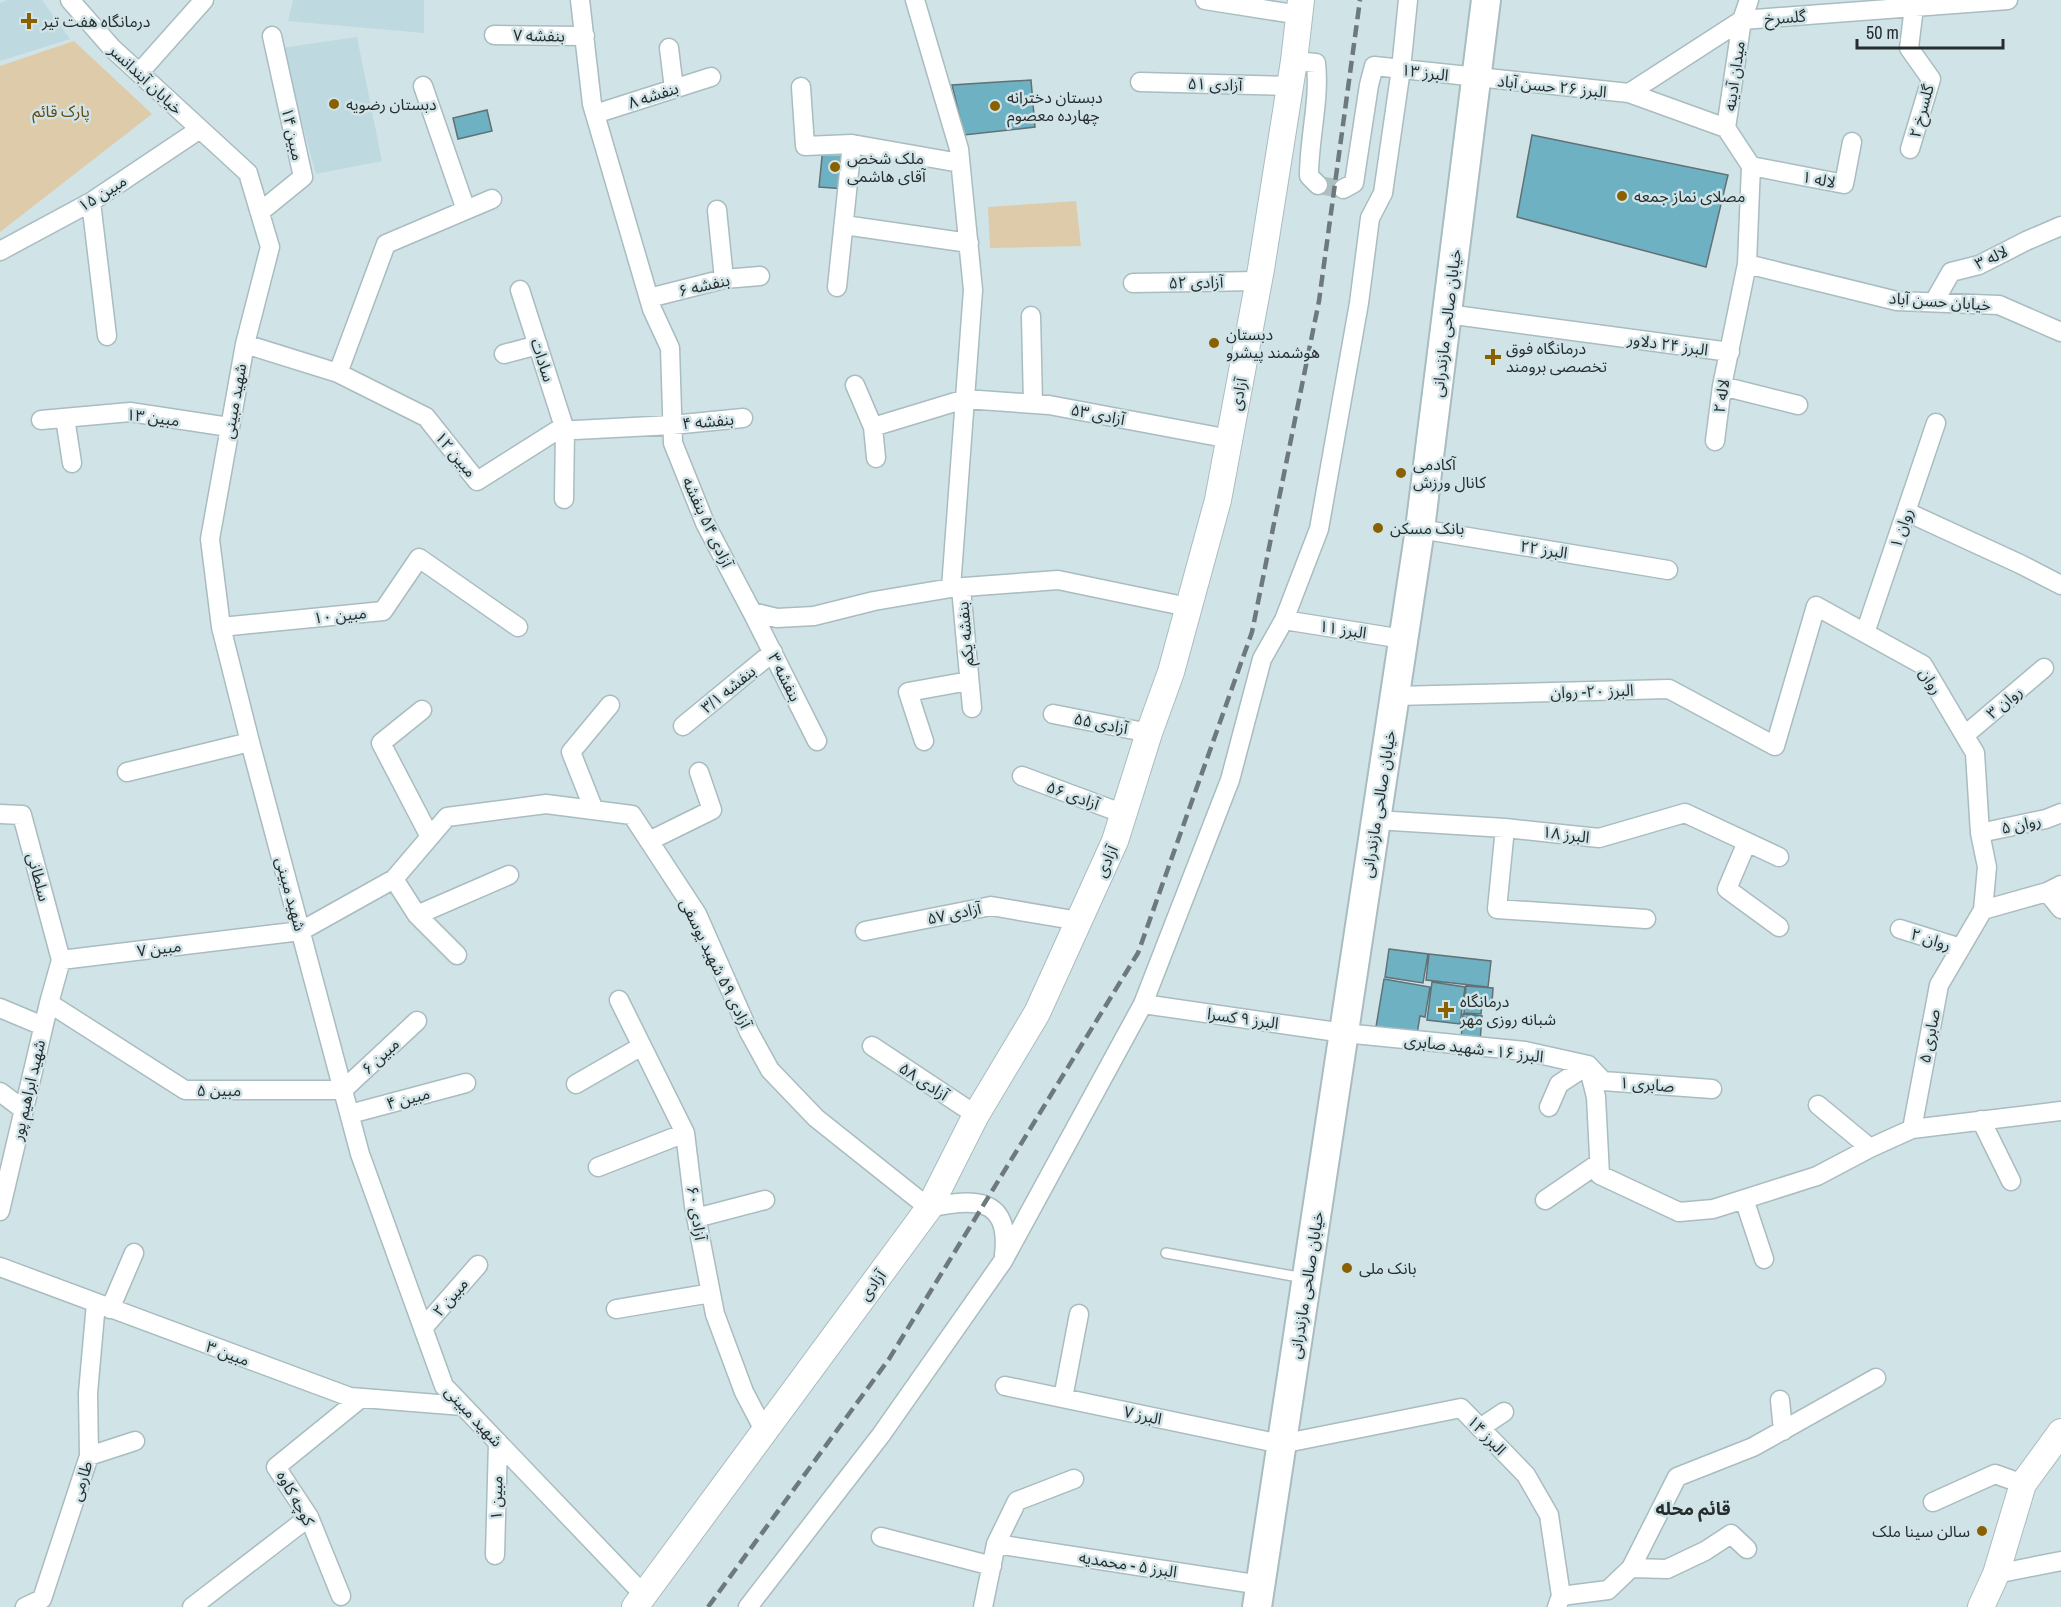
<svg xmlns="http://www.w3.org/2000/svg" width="2061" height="1607" viewBox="0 0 2061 1607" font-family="'Archivo Narrow','Noto Sans Arabic',sans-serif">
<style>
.built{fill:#bed9e0}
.green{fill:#decbaa}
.building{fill:#6db1c2;stroke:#617176;stroke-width:1.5}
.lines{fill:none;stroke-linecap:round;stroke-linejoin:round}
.street-tunnel{stroke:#aebfc2;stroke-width:18;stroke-dasharray:18 9;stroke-linecap:butt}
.lane-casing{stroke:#a9bcc0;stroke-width:12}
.street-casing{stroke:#a9bcc0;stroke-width:21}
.secondary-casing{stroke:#a9bcc0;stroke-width:28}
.primary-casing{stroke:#a9bcc0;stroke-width:32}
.lane{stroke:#fff;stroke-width:9}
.street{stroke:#fff;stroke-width:18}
.secondary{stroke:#fff;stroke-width:26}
.primary{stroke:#fff;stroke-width:28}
.rail{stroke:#6d797c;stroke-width:4.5;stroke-dasharray:12 6;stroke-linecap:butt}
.poi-dot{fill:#896100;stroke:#d0e3e7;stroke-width:2}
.labels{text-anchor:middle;stroke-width:5;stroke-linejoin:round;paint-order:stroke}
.street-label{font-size:16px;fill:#262d2f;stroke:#d0e3e7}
.poi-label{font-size:16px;fill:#262d2f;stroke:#d0e3e7;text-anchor:start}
.park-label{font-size:16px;fill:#65480b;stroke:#d0e3e7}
.neighbourhood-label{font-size:18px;font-weight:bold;fill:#262d2f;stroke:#d0e3e7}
</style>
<rect width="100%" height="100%" fill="#d0e3e7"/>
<path class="built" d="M 8,0 L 42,0 L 70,39 L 0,61 L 0,3 Z
M 293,0 L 424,0 L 424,33 L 288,21 Z
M 357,37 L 382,161 L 316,174 L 281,48 Z"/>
<path class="green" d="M 74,41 L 152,114 L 0,232 L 0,66 Z
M 1076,201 L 1081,246 L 990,248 L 988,207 Z"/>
<path class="building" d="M 1031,80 L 1035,127 L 964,135 L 952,85 Z
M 487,110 L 492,131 L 458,139 L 453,118 Z
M 1532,135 L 1728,175 L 1706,267 L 1517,217 Z
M 851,145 L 846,189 L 819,187 L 823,147 Z
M 1389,949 L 1428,954 L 1423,983 L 1385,977 Z
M 1429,954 L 1491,961 L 1488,987 L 1426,980 Z
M 1384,979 L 1430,987 L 1425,1017 L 1420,1016 L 1417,1034 L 1376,1027 Z
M 1432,982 L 1465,987 L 1460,1024 L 1427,1020 Z
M 1466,986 L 1493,988 L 1492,1003 L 1482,1002 L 1481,1014 L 1464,1013 Z
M 1463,1014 L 1482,1016 L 1480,1042 L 1461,1040 Z"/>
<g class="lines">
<path class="street-tunnel" d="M 1318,185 L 1343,189"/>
<g class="lane-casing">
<path id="lane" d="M 1166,1253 L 1304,1278"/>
</g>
<g class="street-casing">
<path id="street" d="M 70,0 L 112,48 L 248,173 L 270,247 L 245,344 L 210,539 L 221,627 L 250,742 L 360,1154 L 444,1386 L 644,1595
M 580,0 L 592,104 L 652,309 L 670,348 L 673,443 L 705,523 L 752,612 L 777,618 L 814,616 L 874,601 L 951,588 L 1058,580 L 1188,607
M 915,0 L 959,149 L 973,290 L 951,588
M 1205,0 L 1300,15
M 1749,0 L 1742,20 L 2008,0
M 494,35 L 585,36
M 669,48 L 674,89
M 1294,61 L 1316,63 C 1320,101 1309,137 1309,176 L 1318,185
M 139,73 L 204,0
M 1140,82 L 1290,86
M 801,87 L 805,146 L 852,144
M 595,114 L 711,77
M 1910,149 L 1931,79 L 1909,48 L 1914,7
M 1751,166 L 1844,184 L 1852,142
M 1343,189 L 1354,183 L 1369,85 L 1374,66 L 1629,93 L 1726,128 L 1742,20 L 1629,93
M 91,202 L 107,336
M 466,210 L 492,199
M 717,210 L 724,279
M 260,212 L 303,177 L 272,36
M 844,225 L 969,243
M 0,251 L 91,202 L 200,129
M 1747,264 L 1897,301 L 1999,305 L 2061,332
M 1133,283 L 1259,281
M 837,287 L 852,144 L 960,163
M 520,290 L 565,430 L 564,499
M 649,298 L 724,279 L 760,276
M 1934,302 L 1951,272 L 1979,265 L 2026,241 L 2061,226
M 1447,314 L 1730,352
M 1031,316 L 1033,404
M 245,344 L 338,373 L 426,417 L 477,481 L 556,431 L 672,425 L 743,418
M 504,354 L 538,345
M 338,373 L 386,244 L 466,210 L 423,86
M 855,385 L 873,427
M 1722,386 L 1798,405
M 65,418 L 72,463
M 41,420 L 130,412 L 229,427
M 1715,441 L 1722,386 L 1747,264 L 1751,166 L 1726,128
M 876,458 L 873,427 L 965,399 L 1049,405 L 1230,439
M 1907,512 L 2020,564 L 2061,585
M 1420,529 L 1668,570
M 961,588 L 972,708
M 752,612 L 817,741
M 1284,620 L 1403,639
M 221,627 L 383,611 L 419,558 L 518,627
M 1865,633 L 1936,423
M 1395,696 L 1669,689 L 1775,746 L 1816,606 L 1923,665 L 1975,753 L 1980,833 L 1987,867 L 1983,910 L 1939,985 L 1912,1129
M 422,710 L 381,743 L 430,837
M 1053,714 L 1149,733
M 683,726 L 773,652
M 1965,735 L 2044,668
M 924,741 L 908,692 L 969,681
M 127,772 L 250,742
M 1022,776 L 1124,814
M 594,810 L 571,752 L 610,705
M 0,814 L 22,815 L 61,960
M 1376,820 L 1505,828 L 1599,838 L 1685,813 L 1779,857
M 1505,828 L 1497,909 L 1646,919
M 1980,833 L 2046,819 L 2061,813
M 649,841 L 712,810 L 699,772
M 1747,842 L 1727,889 L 1779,927
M 394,879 L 417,915 L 457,955
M 2047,892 L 2061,909
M 1983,910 L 2047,892 L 2061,885
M 417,915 L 509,875
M 1900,929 L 1961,948
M 865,931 L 991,906 L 1079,921
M 619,1000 L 685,1133 L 694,1206 L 715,1314 L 744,1392 L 764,1430
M 49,1003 L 185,1090 L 343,1090 L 417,1021
M 1143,1004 L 1344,1033 L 1525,1051 L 1588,1065 L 1596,1097 L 1600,1175 L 1679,1212 L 1713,1209 L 1817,1176 L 1870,1148 L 1912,1129 L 2061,1111
M 0,1008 L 43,1026
M 872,1046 L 976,1115
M 576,1084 L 642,1046
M 0,1092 L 24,1110
M 1818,1105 L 1870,1148
M 1549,1107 L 1559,1084 L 1588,1065 L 1603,1081 L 1712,1089
M 350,1114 L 466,1083
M 1981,1120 L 2011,1181
M 598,1167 L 685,1133
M 1744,1199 L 1764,1259
M 1545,1200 L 1599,1163
M 0,1211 L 49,1003 L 61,960 L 301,931 L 394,879 L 447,817 L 546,804 L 632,815 L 697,914 L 749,1032 L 770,1070 L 816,1118 L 929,1208 C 973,1198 1011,1196 1004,1255
M 696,1218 L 765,1200
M 0,1267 L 350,1397 L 463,1406
M 110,1309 L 134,1253
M 616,1309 L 711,1293
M 423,1328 L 478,1265
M 1005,1386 L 1281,1444 L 1461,1408 L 1526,1475 L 1549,1515 L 1561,1596 L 1557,1607
M 1063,1398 L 1079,1314
M 1780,1400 L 1783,1431
M 1480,1428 L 1504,1412
M 89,1456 L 135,1441
M 1933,1502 L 1995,1474 L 2023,1484
M 881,1537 L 992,1566
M 996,1544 L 1261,1585
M 495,1555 L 498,1442
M 1631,1568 L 1667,1569 L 1705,1551 L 1731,1534 L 1747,1549
M 1996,1574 L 2061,1561
M 341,1596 L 309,1517 L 276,1467 L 361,1398
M 1561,1596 L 1608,1590 L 1631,1568 L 1677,1477 L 1753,1447 L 1876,1378
M 25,1607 L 42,1599 L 89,1456 L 88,1393 L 96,1303
M 192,1607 L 309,1517
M 748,1607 L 881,1435 L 1003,1261 L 1143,1004 L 1230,780 L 1262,659 L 1284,620 L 1319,529 L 1359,303 L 1370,218 L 1383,193 L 1401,69 L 1408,0
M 983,1607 L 996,1544 L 1017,1501 L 1074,1479"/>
</g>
<g class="secondary-casing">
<path id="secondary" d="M 635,1607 L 929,1208 L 976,1115 L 1037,1013 L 1115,841 L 1149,733 L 1171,672 L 1218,500 L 1261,269 L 1294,61 L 1301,0
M 1981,1607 L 1996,1574 L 2023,1484 L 2061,1432"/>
</g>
<g class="primary-casing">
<path id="primary" d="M 1257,1607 L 1420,529 L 1486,0"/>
</g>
<use href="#lane" class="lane"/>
<use href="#street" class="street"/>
<use href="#secondary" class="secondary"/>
<use href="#primary" class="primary"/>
<path class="rail" d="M 708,1607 L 889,1359 L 1138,953 L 1252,632 L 1319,301 L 1360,0"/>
</g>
<g class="poi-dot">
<path d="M26 12h6v6h6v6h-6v6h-6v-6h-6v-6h6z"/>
<circle cx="334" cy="104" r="6"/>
<circle cx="995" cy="106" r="6"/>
<circle cx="835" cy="167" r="6"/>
<circle cx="1622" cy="196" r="6"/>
<circle cx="1214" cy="343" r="6"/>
<path d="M1490 348h6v6h6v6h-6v6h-6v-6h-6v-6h6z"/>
<circle cx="1401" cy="473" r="6"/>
<circle cx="1378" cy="528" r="6"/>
<path d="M1443 1001h6v6h6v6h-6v6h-6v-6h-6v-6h6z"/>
<circle cx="1347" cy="1268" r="6"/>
<circle cx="1982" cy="1531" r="6"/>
</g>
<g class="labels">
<g class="street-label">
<text transform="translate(1785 17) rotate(-4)" y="6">گلسرخ</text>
<text transform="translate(539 35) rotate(1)" y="6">بنفشه ۷</text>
<text transform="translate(1425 72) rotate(7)" y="6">البرز ۱۳</text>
<text transform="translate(1734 76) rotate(-82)" y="6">میدان آدینه</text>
<text transform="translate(146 79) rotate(43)" y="6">خیابان آبندانسر</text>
<text transform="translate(1215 84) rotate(2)" y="6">آزادی ۵۱</text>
<text transform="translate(1552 86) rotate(6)" y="6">البرز ۲۶ حسن آباد</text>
<text transform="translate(653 95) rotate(-18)" y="6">بنفشه ۸</text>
<text transform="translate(1921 111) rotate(-75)" y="6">گلسرخ ۲</text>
<text transform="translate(293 134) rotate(78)" y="6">مبین ۱۴</text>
<text transform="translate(1819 179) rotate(11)" y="6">لاله ۱</text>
<text transform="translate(102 193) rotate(-32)" y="6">مبین ۱۵</text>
<text transform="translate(1991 257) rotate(-25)" y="6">لاله ۳</text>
<text transform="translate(1196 282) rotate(-1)" y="6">آزادی ۵۲</text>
<text transform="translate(704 285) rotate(-13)" y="6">بنفشه ۶</text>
<text transform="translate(1940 301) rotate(4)" y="6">خیابان حسن آباد</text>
<text transform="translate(1446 323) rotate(-83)" y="6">خیابان صالحی مازندرانی</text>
<text transform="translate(1668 344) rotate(8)" y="6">البرز ۲۴ دلاور</text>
<text transform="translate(543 360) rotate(72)" y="6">سادات</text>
<text transform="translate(1238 394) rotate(-79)" y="6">آزادی</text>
<text transform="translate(1721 396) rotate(-81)" y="6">لاله ۲</text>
<text transform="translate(234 401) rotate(-80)" y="6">شهید مبینی</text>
<text transform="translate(1098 414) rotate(11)" y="6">آزادی ۵۳</text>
<text transform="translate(153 417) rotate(7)" y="6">مبین ۱۳</text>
<text transform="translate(708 421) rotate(-5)" y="6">بنفشه ۴</text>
<text transform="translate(456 454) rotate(50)" y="6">مبین ۱۲</text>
<text transform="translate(708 522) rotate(65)" y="6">آزادی ۵۴ بنفشه</text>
<text transform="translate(1901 528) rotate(-71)" y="6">روان ۱</text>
<text transform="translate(1544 549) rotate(9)" y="6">البرز ۲۲</text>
<text transform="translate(340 615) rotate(-6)" y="6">مبین ۱۰</text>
<text transform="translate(1343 629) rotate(9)" y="6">البرز ۱۱</text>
<text transform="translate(965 634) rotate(-95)" y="6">بنفشه یکم</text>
<text transform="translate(785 677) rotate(63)" y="6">بنفشه ۳</text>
<text transform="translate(1931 681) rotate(57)" y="6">روان</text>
<text transform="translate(728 689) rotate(-39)" y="6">بنفشه ۳/۱</text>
<text transform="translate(1592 691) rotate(-2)" y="6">البرز ۲۰- روان</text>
<text transform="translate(2004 702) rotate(-40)" y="6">روان ۳</text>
<text transform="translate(1101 723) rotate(11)" y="6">آزادی ۵۵</text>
<text transform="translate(1073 795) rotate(20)" y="6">آزادی ۵۶</text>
<text transform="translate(1378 804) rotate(-81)" y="6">خیابان صالحی مازندرانی</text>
<text transform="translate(2021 824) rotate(-12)" y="6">روان ۵</text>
<text transform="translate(1566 834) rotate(7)" y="6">البرز ۱۸</text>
<text transform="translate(1106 861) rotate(-66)" y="6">آزادی</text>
<text transform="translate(39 877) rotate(75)" y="6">سلطانی</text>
<text transform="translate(291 894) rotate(75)" y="6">شهید مبینی</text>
<text transform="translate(954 913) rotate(-12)" y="6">آزادی ۵۷</text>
<text transform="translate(1931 939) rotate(17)" y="6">روان ۲</text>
<text transform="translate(159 948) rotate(-7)" y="6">مبین ۷</text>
<text transform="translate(716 963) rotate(64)" y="6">آزادی ۵۹ شهید یوسفی</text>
<text transform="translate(1243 1018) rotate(8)" y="6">البرز ۹ کسرا</text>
<text transform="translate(1929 1036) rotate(-79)" y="6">صابری ۵</text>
<text transform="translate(1474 1048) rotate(7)" y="6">البرز ۱۶ - شهید صابری</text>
<text transform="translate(380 1056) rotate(-43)" y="6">مبین ۶</text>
<text transform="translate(924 1081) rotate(33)" y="6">آزادی ۵۸</text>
<text transform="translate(1647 1084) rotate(4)" y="6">صابری ۱</text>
<text transform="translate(28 1090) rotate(-77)" y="6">شهید ابراهیم پور</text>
<text x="219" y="1096">مبین ۵</text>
<text transform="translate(408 1098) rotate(-15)" y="6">مبین ۴</text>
<text transform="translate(697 1213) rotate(81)" y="6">آزادی ۶۰</text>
<text transform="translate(872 1285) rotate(-53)" y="6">آزادی</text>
<text transform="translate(1306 1285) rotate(-81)" y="6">خیابان صالحی مازندرانی</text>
<text transform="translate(450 1297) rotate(-49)" y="6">مبین ۲</text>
<text transform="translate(228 1353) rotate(20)" y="6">مبین ۳</text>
<text transform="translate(1143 1415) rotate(12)" y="6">البرز ۷</text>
<text transform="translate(474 1416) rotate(47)" y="6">شهید مبینی</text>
<text transform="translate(1487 1435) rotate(46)" y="6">البرز ۱۴</text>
<text transform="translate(81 1481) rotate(-73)" y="6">طارمی</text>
<text transform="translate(296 1498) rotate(61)" y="6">کوچه کاوه</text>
<text transform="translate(496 1498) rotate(-89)" y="6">مبین ۱</text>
<text transform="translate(1128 1564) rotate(9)" y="6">البرز ۵ - محمدیه</text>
</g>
<g class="poi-label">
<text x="42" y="27">درمانگاه هفت تیر</text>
<text x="1007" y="103">دبستان دخترانه<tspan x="1007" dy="18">چهارده معصوم</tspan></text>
<text x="346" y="110">دبستان رضویه</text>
<text x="847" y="164">ملک شخص<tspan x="847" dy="18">آقای هاشمی</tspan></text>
<text x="1634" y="202">مصلای نماز جمعه</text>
<text x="1226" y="340">دبستان<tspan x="1226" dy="18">هوشمند پیشرو</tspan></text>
<text x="1506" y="354">درمانگاه فوق<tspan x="1506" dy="18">تخصصی برومند</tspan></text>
<text x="1413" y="470">آکادمی<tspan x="1413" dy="18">کانال ورزش</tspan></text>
<text x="1390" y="534">بانک مسکن</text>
<text x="1460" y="1007">درمانگاه<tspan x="1460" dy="18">شبانه روزی مهر</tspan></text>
<text x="1359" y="1274">بانک ملی</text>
<text x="1970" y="1537" text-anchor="end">سالن سینا ملک</text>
</g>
<g class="park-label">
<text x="61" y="117">پارک قائم</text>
</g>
<g class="neighbourhood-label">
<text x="1693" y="1515">قائم محله</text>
</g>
</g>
<path d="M1857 39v9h146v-9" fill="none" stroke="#262d2f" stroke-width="3"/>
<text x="1866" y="39" font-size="18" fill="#262d2f" stroke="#d0e3e7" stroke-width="4.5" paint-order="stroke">50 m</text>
</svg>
